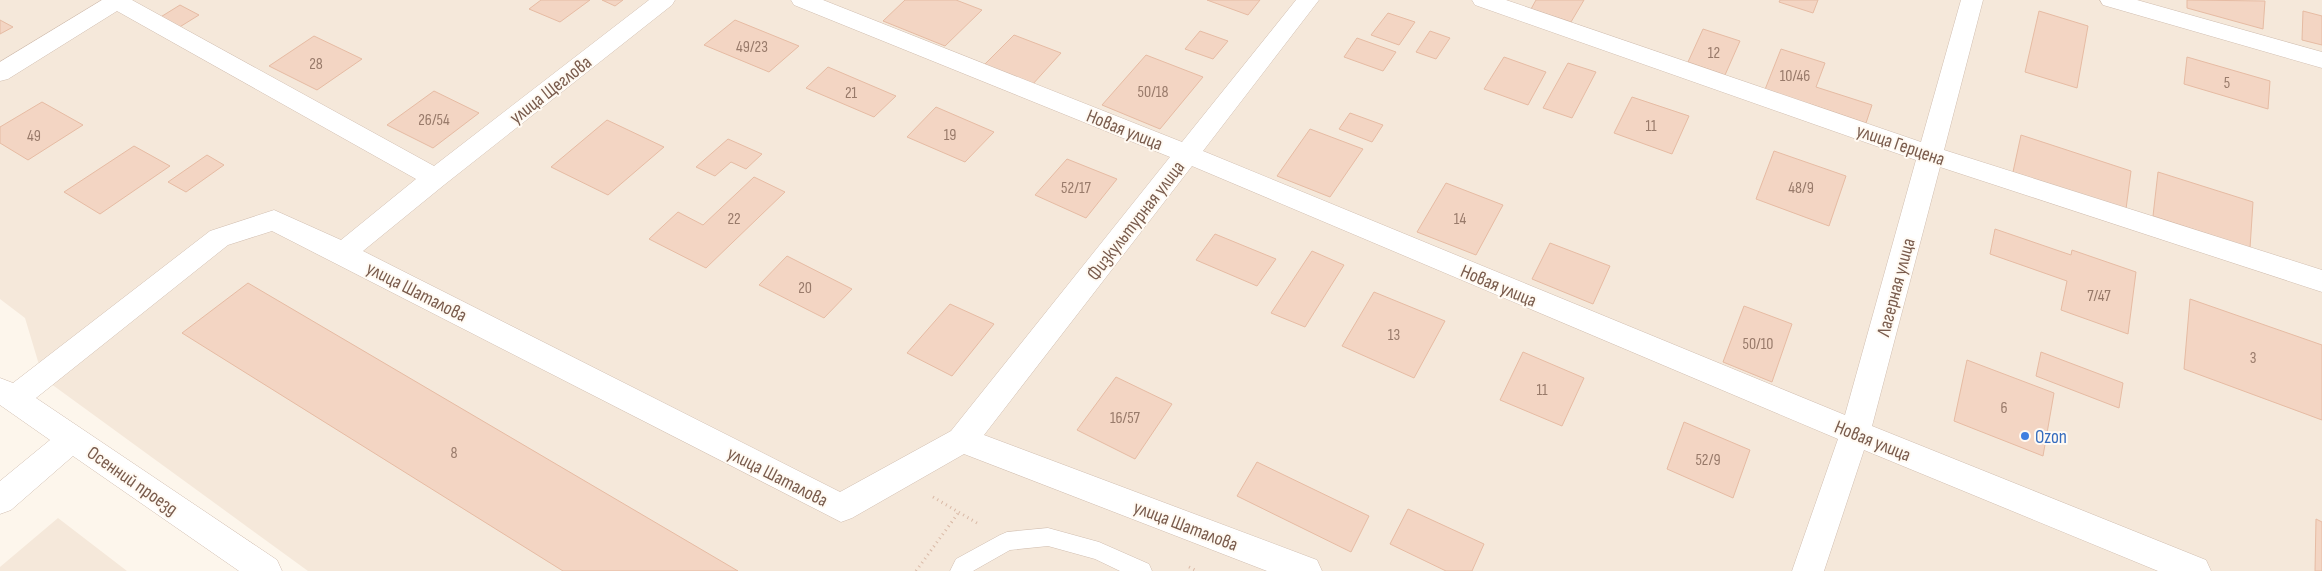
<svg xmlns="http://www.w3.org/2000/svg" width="2322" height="571" viewBox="0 0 2322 571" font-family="'Sofia Sans Condensed',sans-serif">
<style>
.residential{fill:#f5e8da}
.building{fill:#f3d5c3;stroke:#e6bba3}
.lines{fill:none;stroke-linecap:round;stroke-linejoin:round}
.service-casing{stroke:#d1beb0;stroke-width:1}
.minor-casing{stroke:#d1beb0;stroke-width:1}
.path{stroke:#d9b8a5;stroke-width:3;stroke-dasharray:1 4;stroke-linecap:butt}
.service{fill:#fff;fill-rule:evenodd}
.minor{fill:#fff;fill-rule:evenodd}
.shop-dot{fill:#3f7fe0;stroke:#fffaf3;stroke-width:2}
.labels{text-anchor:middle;stroke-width:4;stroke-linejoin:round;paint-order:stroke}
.number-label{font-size:16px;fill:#987a6a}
.street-label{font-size:19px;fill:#7a5c4d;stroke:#fffaf3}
.shop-label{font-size:19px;fill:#366cbe;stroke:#fffaf3;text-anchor:start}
</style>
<rect width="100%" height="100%" fill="#fdf6ec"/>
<path class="residential" d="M 0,0 L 2322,0 L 2322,571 L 308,571 L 43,378 L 25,318 L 0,299 Z
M 58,518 L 127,571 L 0,571 L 0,567 Z"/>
<path class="building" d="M 541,0 L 590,0 L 560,22 L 529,9 Z
M 602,0 L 623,0 L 615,6 Z
M 905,0 L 956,0 L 982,10 L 945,46 L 883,21 Z
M 1207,0 L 1260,0 L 1248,15 Z
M 1536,0 L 1584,0 L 1571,22 L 1531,9 Z
M 1780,0 L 1818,0 L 1813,13 L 1779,2 Z
M 2187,0 L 2265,1 L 2263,29 L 2187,8 Z
M 180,5 L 199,15 L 178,28 L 159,18 Z
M 2039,11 L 2088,26 L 2077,88 L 2025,72 Z
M 2303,11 L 2322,16 L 2322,45 L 2302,40 Z
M 1388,13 L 1415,22 L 1399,45 L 1371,35 Z
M 0,20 L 13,27 L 0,34 Z
M 735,20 L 799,46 L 769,72 L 704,45 Z
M 1703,29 L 1740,41 L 1725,75 L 1688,62 Z
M 1200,31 L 1228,41 L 1213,59 L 1185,49 Z
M 1430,31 L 1450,38 L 1436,59 L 1416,52 Z
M 1014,35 L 1061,53 L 1032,85 L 984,65 Z
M 314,36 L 362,59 L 317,90 L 269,66 Z
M 1357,38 L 1396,52 L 1383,71 L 1344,57 Z
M 1781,49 L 1825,63 L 1816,87 L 1872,105 L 1866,123 L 1810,104 L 1808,107 L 1764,92 Z
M 1146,55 L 1203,77 L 1160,129 L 1102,105 Z
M 1504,57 L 1546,72 L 1528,105 L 1484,89 Z
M 2187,57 L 2270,81 L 2268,109 L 2184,84 Z
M 1568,63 L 1596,72 L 1572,118 L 1543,108 Z
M 828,67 L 896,96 L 874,117 L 806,88 Z
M 434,91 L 479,113 L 433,148 L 387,125 Z
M 1632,97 L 1689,116 L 1672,154 L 1614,133 Z
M 42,102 L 83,125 L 28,160 L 0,143 L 0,127 Z
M 936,107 L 994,132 L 965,162 L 907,137 Z
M 1350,113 L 1383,125 L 1372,142 L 1339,129 Z
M 607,120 L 664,147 L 608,195 L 551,167 Z
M 1310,129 L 1363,149 L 1330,197 L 1277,176 Z
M 2021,135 L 2131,171 L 2126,209 L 2013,172 Z
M 728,139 L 762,154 L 746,169 L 731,162 L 715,176 L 696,167 Z
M 134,146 L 170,166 L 100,214 L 64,192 Z
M 1774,151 L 1846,176 L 1829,226 L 1756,199 Z
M 207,155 L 224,165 L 186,192 L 168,182 Z
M 1067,159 L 1117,179 L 1086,218 L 1035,195 Z
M 2158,172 L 2253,202 L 2250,248 L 2153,216 Z
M 754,177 L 785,192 L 706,268 L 649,239 L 678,212 L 703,225 Z
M 1446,183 L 1503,205 L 1476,255 L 1417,232 Z
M 1995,229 L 2071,255 L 2072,250 L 2136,272 L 2128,334 L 2061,310 L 2067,281 L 1990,254 Z
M 1215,234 L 1276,259 L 1257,286 L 1196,260 Z
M 1550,243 L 1610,266 L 1593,304 L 1532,279 Z
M 1312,251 L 1344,265 L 1305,327 L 1271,313 Z
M 787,256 L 852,289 L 824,318 L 759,285 Z
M 248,283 L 738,571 L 563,571 L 182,333 Z
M 1374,292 L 1445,321 L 1414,378 L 1342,346 Z
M 2190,299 L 2322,345 L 2322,420 L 2184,369 Z
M 950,304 L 994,324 L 952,376 L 907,353 Z
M 1744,306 L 1792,324 L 1772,382 L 1723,362 Z
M 1523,352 L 1584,378 L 1562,426 L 1500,400 Z
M 2041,352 L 2123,383 L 2119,408 L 2036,376 Z
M 1967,360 L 2054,393 L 2043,456 L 1954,421 Z
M 1116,377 L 1172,404 L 1135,459 L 1077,430 Z
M 1684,422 L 1750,450 L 1733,498 L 1667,469 Z
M 1257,462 L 1369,516 L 1351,552 L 1237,496 Z
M 1408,509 L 1484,544 L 1472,571 L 1446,571 L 1390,544 Z
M 2316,519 L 2322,522 L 2322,571 L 2315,571 Z"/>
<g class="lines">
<g class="service-casing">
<path id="service" d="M 1048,528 L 1099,542 L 1149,564 L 1152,571 L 1120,571 L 1095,559 L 1048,546 L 1010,550 L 973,571 L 950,571 L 956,559 L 1000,535 L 1007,532 Z"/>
</g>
<g class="minor-casing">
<path id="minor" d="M 102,0 L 132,0 L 434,166 L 649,0 L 675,0 L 672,5 L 444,185 L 363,251 L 840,492 L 951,431 L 1170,157 L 794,5 L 791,0 L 823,0 L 1182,142 L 1296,0 L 1319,0 L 1203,151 L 1845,415 L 1916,160 L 1475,5 L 1472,0 L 1506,0 L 1921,142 L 1961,0 L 1983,0 L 1944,150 L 2322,270 L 2322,292 L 1940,167 L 1872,426 L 2206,560 L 2211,571 L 2158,571 L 1864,450 L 1824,571 L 1792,571 L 1838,439 L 1192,166 L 984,435 L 1317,560 L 1322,571 L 1267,571 L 964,454 L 852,518 L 841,522 L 272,231 L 228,245 L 36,398 L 277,560 L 282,571 L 239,571 L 73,456 L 11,510 L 0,514 L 0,481 L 50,440 L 0,405 L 0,378 L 13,383 L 210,231 L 274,210 L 341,240 L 416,179 L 117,11 L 8,79 L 0,81 L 0,62 Z
M 2100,0 L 2137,0 L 2322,52 L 2322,68 L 2103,5 Z"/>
</g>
<path class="path" d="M 933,497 L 977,523
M 1189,567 L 1197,571
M 916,571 L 959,512"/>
<use href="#service" class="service"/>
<use href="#minor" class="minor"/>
</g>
<circle class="shop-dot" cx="2025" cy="436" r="5"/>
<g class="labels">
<g class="number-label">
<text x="752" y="52">49/23</text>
<text x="1714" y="58">12</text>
<text x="316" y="69">28</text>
<text x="1795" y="81">10/46</text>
<text x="2227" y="88">5</text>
<text x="1153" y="97">50/18</text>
<text x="851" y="98">21</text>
<text x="434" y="125">26/54</text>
<text x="1651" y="131">11</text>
<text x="950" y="140">19</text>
<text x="34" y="141">49</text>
<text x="1076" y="193">52/17</text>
<text x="1801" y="193">48/9</text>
<text x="734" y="224">22</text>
<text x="1460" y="224">14</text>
<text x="805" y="293">20</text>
<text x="2099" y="301">7/47</text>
<text x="1394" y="340">13</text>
<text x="1758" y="349">50/10</text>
<text x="2253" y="363">3</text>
<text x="1542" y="395">11</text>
<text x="2004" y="413">6</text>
<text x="1125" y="423">16/57</text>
<text x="454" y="458">8</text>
<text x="1708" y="465">52/9</text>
</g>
<g class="street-label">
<text transform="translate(550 89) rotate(-38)" y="7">улица Щеглова</text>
<text transform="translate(1125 129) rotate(22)" y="7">Новая улица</text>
<text transform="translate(1901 144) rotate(19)" y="7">улица Герцена</text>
<text transform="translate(1135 220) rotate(-52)" y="7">Физкультурная улица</text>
<text transform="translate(1499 285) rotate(23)" y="7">Новая улица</text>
<text transform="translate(1895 287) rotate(-75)" y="7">Лагерная улица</text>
<text transform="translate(417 291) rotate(27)" y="7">улица Шаталова</text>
<text transform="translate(1873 440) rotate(22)" y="7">Новая улица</text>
<text transform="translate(778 476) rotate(27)" y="7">улица Шаталова</text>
<text transform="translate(133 480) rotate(35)" y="7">Осенний проезд</text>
<text transform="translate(1186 525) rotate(21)" y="7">улица Шаталова</text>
</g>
<g class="shop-label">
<text x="2035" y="443">Ozon</text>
</g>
</g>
</svg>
